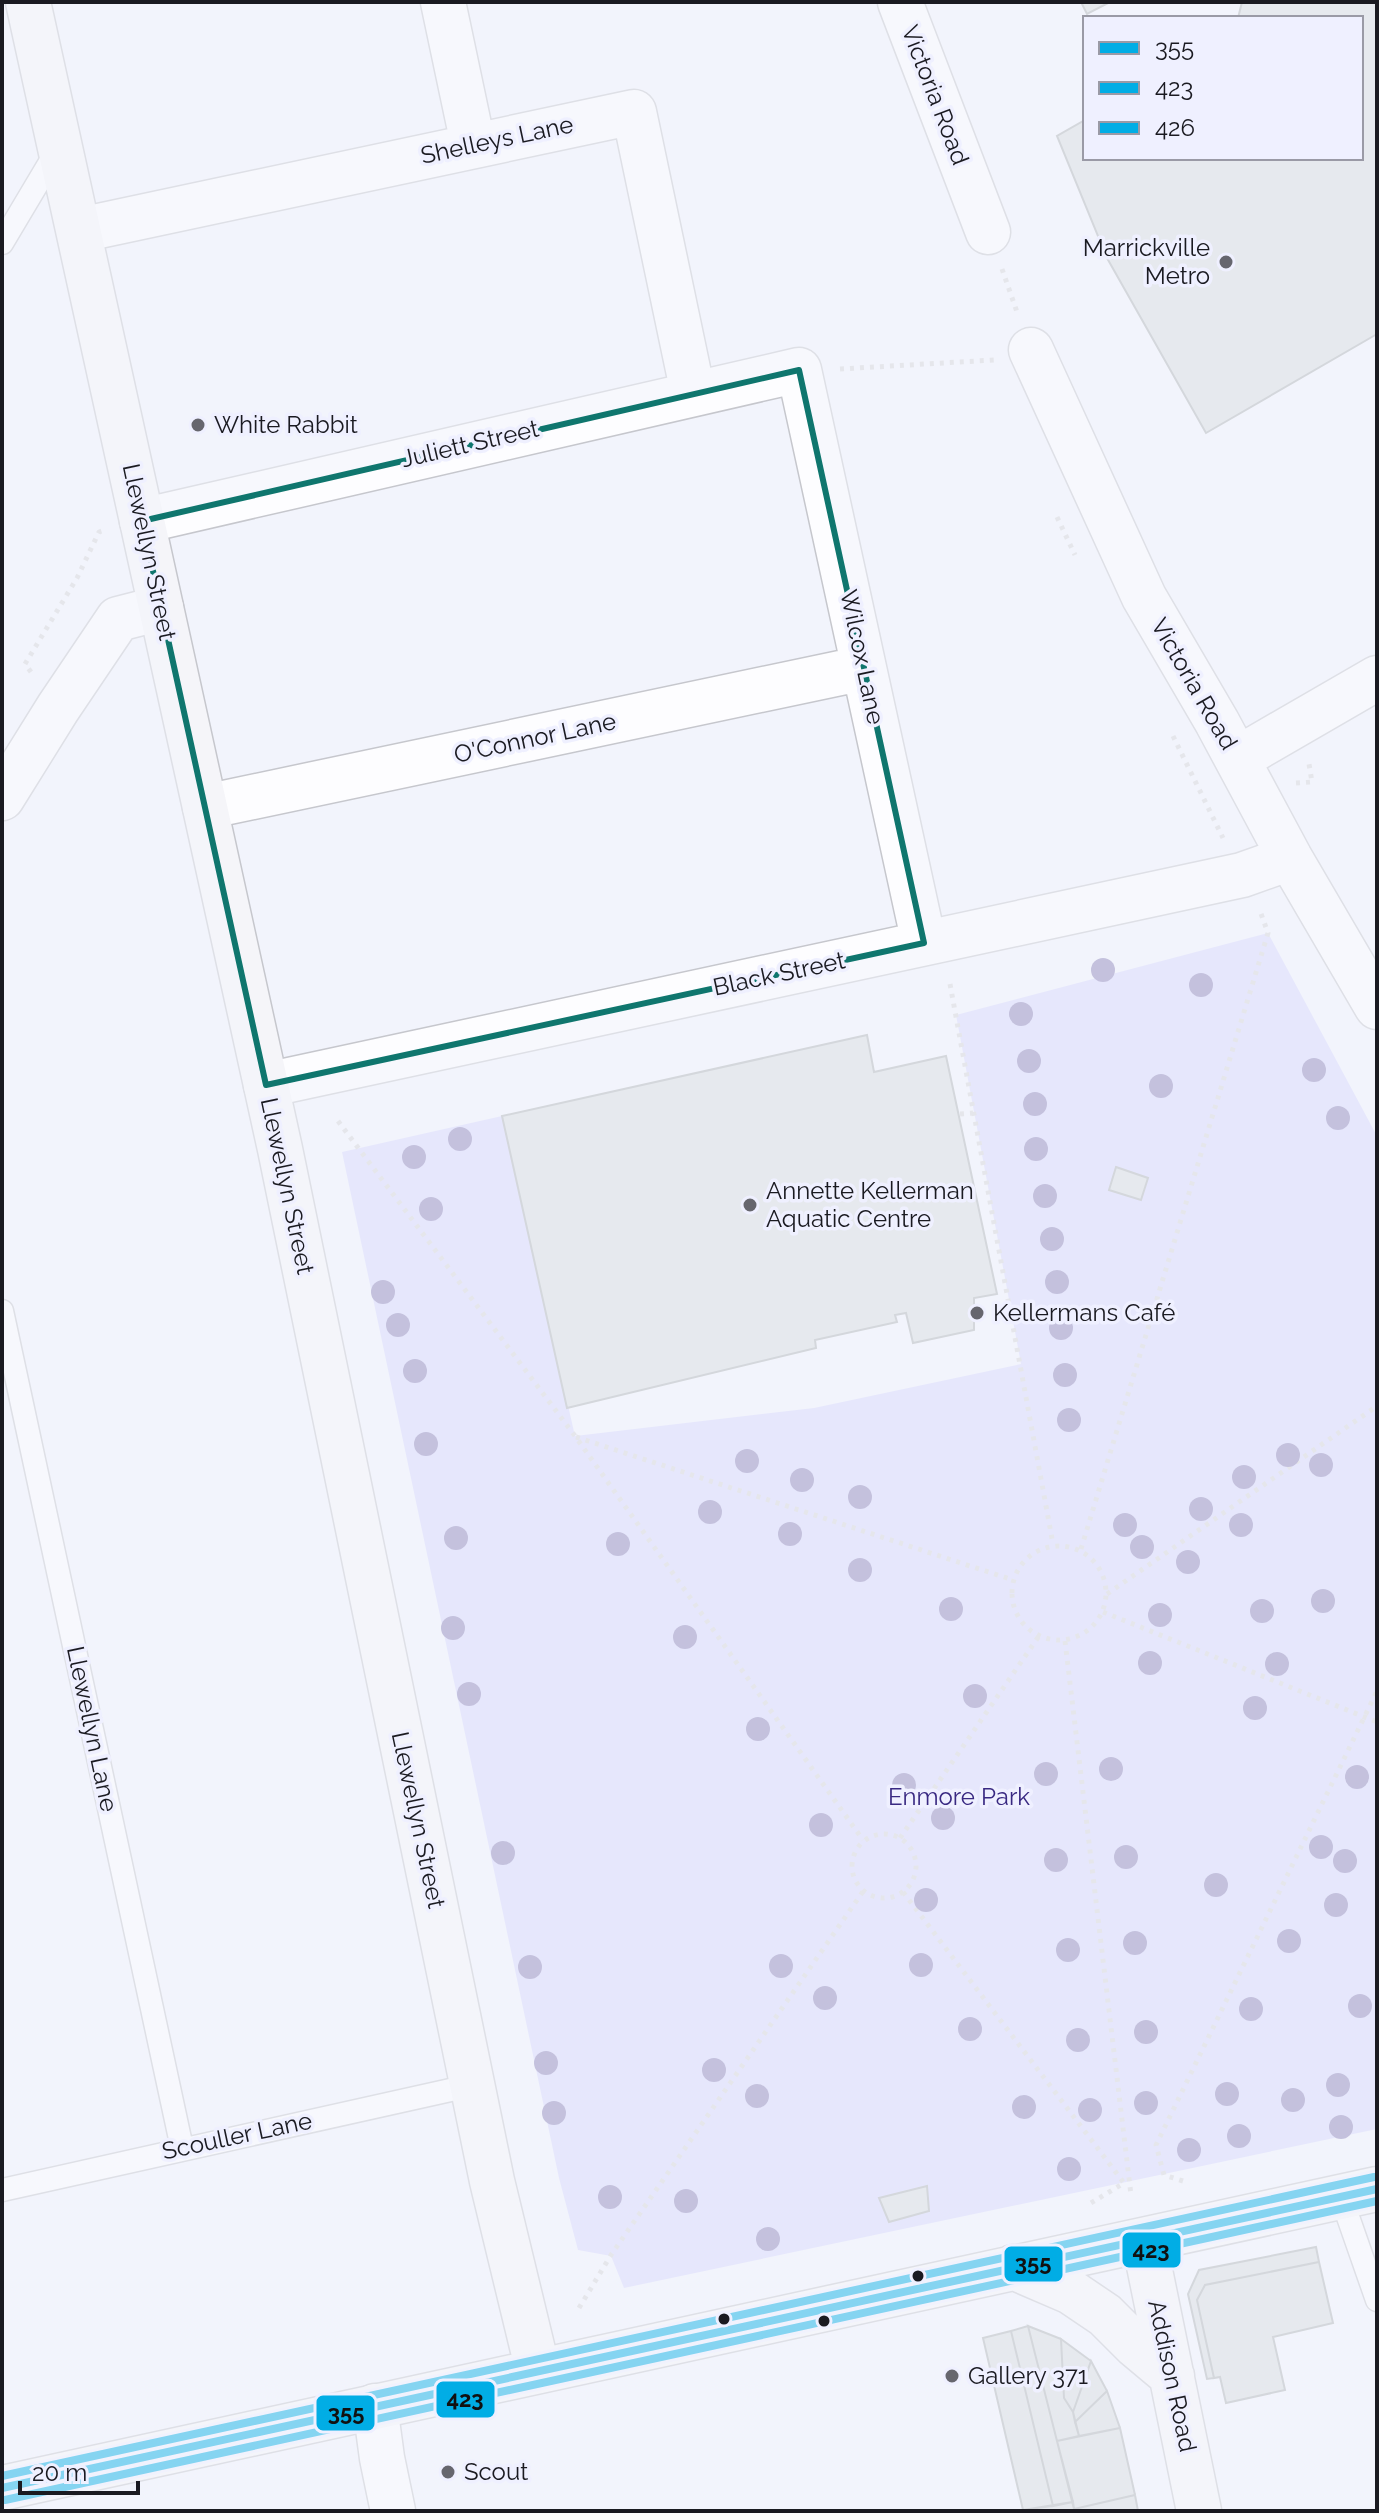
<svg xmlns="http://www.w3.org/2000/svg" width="1379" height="2513" viewBox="0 0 1379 2513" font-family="Raleway,sans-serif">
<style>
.green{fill:#d8d8fd}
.building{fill:#d7dcde;stroke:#afb4b6;stroke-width:2}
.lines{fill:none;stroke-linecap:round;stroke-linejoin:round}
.lane-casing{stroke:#c6c7cd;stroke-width:25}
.street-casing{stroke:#c6c7cd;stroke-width:47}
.secondary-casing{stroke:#c6c7cd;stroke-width:47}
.path{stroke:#d6d6d8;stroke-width:5;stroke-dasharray:4 6;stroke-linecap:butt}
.lane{stroke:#fdfdff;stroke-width:22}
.street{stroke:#fdfdff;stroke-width:44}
.secondary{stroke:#f5f5f9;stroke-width:44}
.bus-1-casing{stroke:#eff0ff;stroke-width:14}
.bus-2-casing{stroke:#eff0ff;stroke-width:14}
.bus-3-casing{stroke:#eff0ff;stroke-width:14}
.bus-1{stroke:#01ade5;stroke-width:8}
.bus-2{stroke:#01ade5;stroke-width:8}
.bus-3{stroke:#01ade5;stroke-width:8}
.tree{fill:#8c84b9}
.marked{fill:none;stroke:#0f766e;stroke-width:6;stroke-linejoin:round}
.poi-dot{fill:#66666e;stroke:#eff0ff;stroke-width:3}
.bus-dot{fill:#1a1a21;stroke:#eff0ff;stroke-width:3}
.labels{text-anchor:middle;stroke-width:7;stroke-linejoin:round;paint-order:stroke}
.street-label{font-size:24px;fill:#1a1a21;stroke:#eff0ff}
.poi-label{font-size:24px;fill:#1a1a21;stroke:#eff0ff;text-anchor:start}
.park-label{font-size:24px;fill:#392982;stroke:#eff0ff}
.line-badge{stroke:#eff0ff;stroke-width:3}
.pale-badge-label{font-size:22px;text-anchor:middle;font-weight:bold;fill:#111}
</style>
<rect width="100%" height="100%" fill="#f2f4fc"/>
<path class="green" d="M 1268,933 L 1377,1136 L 1377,2129 L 624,2288 L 611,2256 L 578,2250 L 559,2178 L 342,1152 L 502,1116 L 575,1436 L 814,1408 L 1021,1364 L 956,1015 Z"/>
<path class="building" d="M 1081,2 L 1110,2 L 1087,14 Z
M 1242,2 L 1377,2 L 1377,334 L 1206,433 L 1107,258 L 1057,136 L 1085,120 L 1085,158 L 1361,158 L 1361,18 L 1238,18 Z
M 867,1035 L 874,1072 L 946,1056 L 997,1294 L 974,1298 L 974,1330 L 913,1343 L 906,1313 L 895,1315 L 897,1322 L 815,1340 L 816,1348 L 567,1408 L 502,1116 Z
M 1116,1167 L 1148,1178 L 1141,1200 L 1109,1190 Z
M 927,2186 L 929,2211 L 889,2222 L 879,2198 Z
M 1316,2247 L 1319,2262 L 1205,2285 L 1197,2300 L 1214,2378 L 1207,2379 L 1188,2294 L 1199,2270 Z
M 1319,2262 L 1333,2323 L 1273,2337 L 1285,2390 L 1226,2403 L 1220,2377 L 1214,2378 L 1197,2300 L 1205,2285 Z
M 1028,2326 L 1057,2441 L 1073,2502 L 1053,2506 L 1011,2331 Z
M 1028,2326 L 1061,2339 L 1064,2398 L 1073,2412 L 1079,2436 L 1057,2441 Z
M 1011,2331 L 1053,2506 L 1023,2510 L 983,2338 Z
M 1061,2339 L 1091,2361 L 1073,2412 L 1064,2398 Z
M 1091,2361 L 1107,2391 L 1075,2422 L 1073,2412 Z
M 1107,2391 L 1120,2428 L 1079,2436 L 1075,2422 Z
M 1120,2428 L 1135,2495 L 1074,2509 L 1057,2441 Z
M 1135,2495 L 1138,2511 L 1023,2510 L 1073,2502 L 1074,2509 Z"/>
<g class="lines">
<g class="lane-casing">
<path id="lane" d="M 2,243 L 58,149
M 2,1311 L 182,2148
M 2,2190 L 473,2085
M 1341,2197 L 1377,2300"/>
</g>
<g class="street-casing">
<path id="street" d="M 443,2 L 473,144
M 900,2 L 988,232
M 80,230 L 634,112 L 693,393
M 1031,350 L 1144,597 L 1217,722 L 1290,858 L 1377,1007
M 142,521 L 799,370 L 924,943
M 1237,759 L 1377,678
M 2,798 L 58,708 L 118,619 L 161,608
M 205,807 L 864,668
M 266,1085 L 1242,875 L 1290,858
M 375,2406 L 382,2458 L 393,2511"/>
</g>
<g class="secondary-casing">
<path id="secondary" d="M 28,2 L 280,1149 L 492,2181 L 538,2371
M 1144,2241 L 1199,2511
M 1013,2267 L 1071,2292 L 1105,2315 L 1135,2345 L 1172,2376
M 2,2488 L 1377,2189"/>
</g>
<path class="path" d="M 1002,269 L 1017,312
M 840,369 L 994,360
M 1057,517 L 1075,555
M 31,672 L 25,664 L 77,578 L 99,532 L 102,531
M 1173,736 L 1223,838
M 1296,783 L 1312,782 L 1309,764
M 950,984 L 1053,1544
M 960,1114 L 973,1113
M 338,1121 L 575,1436 L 863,1840
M 576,1437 L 1013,1580
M1012 1593a47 47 0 1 1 94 0a47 47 0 1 1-94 0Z
M 1081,1549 L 1268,933 L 1260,911
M 1107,1594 L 1377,1406
M 1103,1612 L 1377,1722
M 1065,1641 L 1131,2195
M852 1866a32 32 0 1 1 64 0a32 32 0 1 1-64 0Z
M 900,1838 L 1039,1636
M 903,1892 L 1124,2183 L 1086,2206
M 1183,2181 L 1164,2175 L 1156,2145 L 1377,1691
M 579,2308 L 611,2255 L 864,1890"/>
<use href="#lane" class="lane"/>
<use href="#street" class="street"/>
<use href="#secondary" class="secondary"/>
<g class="bus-1-casing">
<path id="bus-1" d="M 2,2488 L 1377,2189"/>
</g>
<g class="bus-2-casing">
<path id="bus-2" d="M 5,2500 L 1377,2201"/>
</g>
<g class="bus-3-casing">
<path id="bus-3" d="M 2,2476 L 1374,2177"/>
</g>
<use href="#bus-1" class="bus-1"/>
<use href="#bus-2" class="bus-2"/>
<use href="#bus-3" class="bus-3"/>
</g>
<g class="tree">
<circle cx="1103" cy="970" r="12"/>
<circle cx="1201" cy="985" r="12"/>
<circle cx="1021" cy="1014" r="12"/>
<circle cx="1029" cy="1061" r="12"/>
<circle cx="1314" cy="1070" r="12"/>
<circle cx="1161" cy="1086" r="12"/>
<circle cx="1035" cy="1104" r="12"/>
<circle cx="1338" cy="1118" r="12"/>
<circle cx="460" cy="1139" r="12"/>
<circle cx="1036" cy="1149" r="12"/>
<circle cx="414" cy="1157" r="12"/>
<circle cx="1045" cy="1196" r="12"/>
<circle cx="431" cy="1209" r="12"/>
<circle cx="1052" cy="1239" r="12"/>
<circle cx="1057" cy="1282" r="12"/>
<circle cx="383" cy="1292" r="12"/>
<circle cx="398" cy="1325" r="12"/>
<circle cx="1061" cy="1328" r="12"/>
<circle cx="415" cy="1371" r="12"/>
<circle cx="1065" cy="1375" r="12"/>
<circle cx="1069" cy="1420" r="12"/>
<circle cx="426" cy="1444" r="12"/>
<circle cx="1288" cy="1455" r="12"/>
<circle cx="747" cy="1461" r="12"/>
<circle cx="1321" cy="1465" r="12"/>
<circle cx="1244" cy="1477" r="12"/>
<circle cx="802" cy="1480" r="12"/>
<circle cx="860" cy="1497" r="12"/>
<circle cx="1201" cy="1509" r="12"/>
<circle cx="710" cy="1512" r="12"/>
<circle cx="1125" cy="1525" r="12"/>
<circle cx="1241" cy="1525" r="12"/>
<circle cx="790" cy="1534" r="12"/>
<circle cx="456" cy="1538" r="12"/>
<circle cx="618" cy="1544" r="12"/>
<circle cx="1142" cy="1547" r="12"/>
<circle cx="1188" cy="1562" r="12"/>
<circle cx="860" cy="1570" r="12"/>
<circle cx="1323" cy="1601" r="12"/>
<circle cx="951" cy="1609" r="12"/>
<circle cx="1262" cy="1611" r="12"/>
<circle cx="1160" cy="1615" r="12"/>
<circle cx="453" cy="1628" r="12"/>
<circle cx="685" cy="1637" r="12"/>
<circle cx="1150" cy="1663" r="12"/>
<circle cx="1277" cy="1664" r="12"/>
<circle cx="469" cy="1694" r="12"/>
<circle cx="975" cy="1696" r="12"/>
<circle cx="1255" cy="1708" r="12"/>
<circle cx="758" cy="1729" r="12"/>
<circle cx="1111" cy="1769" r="12"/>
<circle cx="1046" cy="1774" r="12"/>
<circle cx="1357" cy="1777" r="12"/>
<circle cx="904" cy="1785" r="12"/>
<circle cx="943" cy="1818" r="12"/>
<circle cx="821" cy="1825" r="12"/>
<circle cx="1321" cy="1847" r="12"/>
<circle cx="503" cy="1853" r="12"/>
<circle cx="1126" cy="1857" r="12"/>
<circle cx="1056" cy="1860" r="12"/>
<circle cx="1345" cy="1861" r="12"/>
<circle cx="1216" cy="1885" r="12"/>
<circle cx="926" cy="1900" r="12"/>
<circle cx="1336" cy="1905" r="12"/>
<circle cx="1289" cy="1941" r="12"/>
<circle cx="1135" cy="1943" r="12"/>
<circle cx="1068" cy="1950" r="12"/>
<circle cx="921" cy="1965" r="12"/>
<circle cx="781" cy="1966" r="12"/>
<circle cx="530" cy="1967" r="12"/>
<circle cx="825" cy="1998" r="12"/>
<circle cx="1360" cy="2006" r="12"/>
<circle cx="1251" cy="2009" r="12"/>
<circle cx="970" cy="2029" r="12"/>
<circle cx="1146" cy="2032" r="12"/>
<circle cx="1078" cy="2040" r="12"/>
<circle cx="546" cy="2063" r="12"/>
<circle cx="714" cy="2070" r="12"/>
<circle cx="1338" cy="2085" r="12"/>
<circle cx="1227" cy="2094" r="12"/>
<circle cx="757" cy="2096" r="12"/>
<circle cx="1293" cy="2100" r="12"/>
<circle cx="1146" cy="2103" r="12"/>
<circle cx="1024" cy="2107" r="12"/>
<circle cx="1090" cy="2110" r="12"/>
<circle cx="554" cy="2113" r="12"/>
<circle cx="1341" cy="2127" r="12"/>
<circle cx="1239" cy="2136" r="12"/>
<circle cx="1189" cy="2150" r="12"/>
<circle cx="1069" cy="2169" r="12"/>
<circle cx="610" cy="2197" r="12"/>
<circle cx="686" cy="2201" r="12"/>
<circle cx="768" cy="2239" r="12"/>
</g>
<path d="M0 0H1379V2513H0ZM 799,370 L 924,943 L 266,1085 L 142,521 Z" fill="#f2f4fc" fill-opacity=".55" fill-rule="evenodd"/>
<path class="marked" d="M 799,370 L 924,943 L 266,1085 L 142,521 Z"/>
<g class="poi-dot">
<circle cx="1226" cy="262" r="8"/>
<circle cx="198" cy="425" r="8"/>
<circle cx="750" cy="1205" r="8"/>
<circle cx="977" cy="1313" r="8"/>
<circle cx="952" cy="2376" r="8"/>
<circle cx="448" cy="2472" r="8"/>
</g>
<g class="bus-dot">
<circle cx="918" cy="2276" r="7"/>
<circle cx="724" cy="2319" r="7"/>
<circle cx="824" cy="2321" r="7"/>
</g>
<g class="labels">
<g class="street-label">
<text transform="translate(935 95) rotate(69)" y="8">Victoria Road</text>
<text transform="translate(497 140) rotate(-12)" y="8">Shelleys Lane</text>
<text transform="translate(470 444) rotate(-13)" y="8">Juliett Street</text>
<text transform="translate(149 552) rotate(78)" y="8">Llewellyn Street</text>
<text transform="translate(862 657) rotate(78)" y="8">Wilcox Lane</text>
<text transform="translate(1194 684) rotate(60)" y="8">Victoria Road</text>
<text transform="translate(535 738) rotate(-12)" y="8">O'Connor Lane</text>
<text transform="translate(779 974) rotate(-12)" y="8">Black Street</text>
<text transform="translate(287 1186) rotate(78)" y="8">Llewellyn Street</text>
<text transform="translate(92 1729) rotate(78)" y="8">Llewellyn Lane</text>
<text transform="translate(418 1820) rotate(78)" y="8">Llewellyn Street</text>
<text transform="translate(237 2136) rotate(-12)" y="8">Scouller Lane</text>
<text transform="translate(1172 2376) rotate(78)" y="8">Addison Road</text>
</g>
<g class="poi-label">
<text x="1210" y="256" text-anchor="end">Marrickville<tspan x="1210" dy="28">Metro</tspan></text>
<text x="214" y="433">White Rabbit</text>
<text x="766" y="1199">Annette Kellerman<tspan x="766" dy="28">Aquatic Centre</tspan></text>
<text x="993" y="1321">Kellermans Café</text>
<text x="968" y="2384">Gallery 371</text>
<text x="464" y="2480">Scout</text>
</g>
<g class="park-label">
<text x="959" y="1805">Enmore Park</text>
</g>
</g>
<g class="line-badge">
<rect x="1121" y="2231" width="61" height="38" rx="8" fill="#01ade5"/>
<rect x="1003" y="2245" width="61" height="38" rx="8" fill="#01ade5"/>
<rect x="435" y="2380" width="61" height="39" rx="8" fill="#01ade5"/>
<rect x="315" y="2394" width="61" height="38" rx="8" fill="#01ade5"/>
</g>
<g class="pale-badge-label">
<text x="1151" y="2258">423</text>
<text x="1033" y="2271">355</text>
<text x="465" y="2407">423</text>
<text x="346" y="2421">355</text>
</g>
<rect width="1379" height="2513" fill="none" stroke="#1a1a21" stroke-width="8"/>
<rect x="1083" y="16" width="280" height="144" fill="#eff0ff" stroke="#9a9aa6" stroke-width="2"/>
<rect x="1099" y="42" width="40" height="12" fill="#01ade5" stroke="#9a9aa6" stroke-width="2"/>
<text x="1155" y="56" font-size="24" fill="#1a1a21">355</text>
<rect x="1099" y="82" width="40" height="12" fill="#01ade5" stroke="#9a9aa6" stroke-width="2"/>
<text x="1155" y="96" font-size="24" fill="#1a1a21">423</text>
<rect x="1099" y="122" width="40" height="12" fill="#01ade5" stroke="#9a9aa6" stroke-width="2"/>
<text x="1155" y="136" font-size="24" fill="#1a1a21">426</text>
<path d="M20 2481v12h118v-12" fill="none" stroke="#1a1a21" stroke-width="4"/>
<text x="32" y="2481" font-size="24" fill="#1a1a21" stroke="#eff0ff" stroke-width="6" paint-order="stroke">20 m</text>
</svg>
